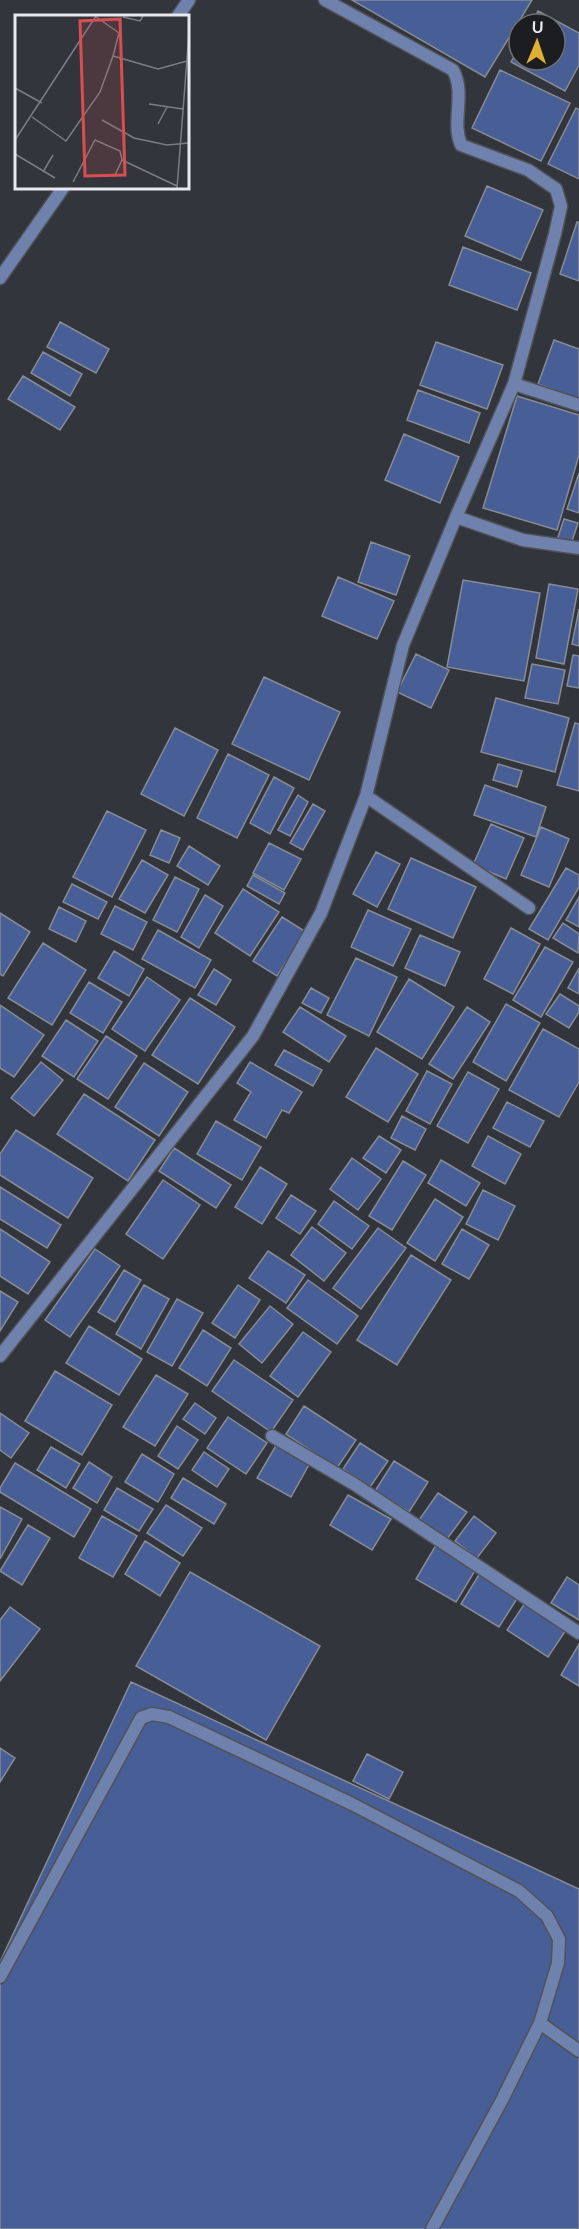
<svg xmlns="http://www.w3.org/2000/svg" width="579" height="2229" viewBox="0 0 579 2229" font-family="Lato,sans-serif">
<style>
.building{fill:#485e96;stroke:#878b93;stroke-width:1.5}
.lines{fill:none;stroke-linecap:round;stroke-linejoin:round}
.service-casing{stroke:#505258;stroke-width:15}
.minor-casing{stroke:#505258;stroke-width:15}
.service{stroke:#6f82ad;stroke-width:12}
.minor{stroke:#6f82ad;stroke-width:12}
.inset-road{fill:none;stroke:#7b7d83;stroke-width:1.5}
.view{fill:#d94f50;fill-opacity:0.15;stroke:#d94f50;stroke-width:3}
.inset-edge{fill:none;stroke:#e7e9ee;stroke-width:3}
</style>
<rect width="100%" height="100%" fill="#33353c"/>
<path class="building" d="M 352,0 L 532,0 L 485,77 Z
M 538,11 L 579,33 L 579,65 L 565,91 L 511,62 L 519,48 L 519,60 L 555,60 L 555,24 L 532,24 Z
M 500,70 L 570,103 L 541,161 L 472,128 Z
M 576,108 L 579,110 L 579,179 L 548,164 Z
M 487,186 L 543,210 L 521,260 L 465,236 Z
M 577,222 L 579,222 L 579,281 L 560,274 Z
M 463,247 L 531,273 L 517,310 L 449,285 Z
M 60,322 L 109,349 L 96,373 L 47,347 Z
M 554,340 L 579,349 L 579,399 L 538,384 Z
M 436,342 L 503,365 L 487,409 L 420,385 Z
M 43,352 L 82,374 L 70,396 L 31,373 Z
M 23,376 L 75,407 L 60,430 L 8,399 Z
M 418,390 L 480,413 L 469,443 L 407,420 Z
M 517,396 L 579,415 L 579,455 L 557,530 L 483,508 Z
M 404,434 L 459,457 L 440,503 L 385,480 Z
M 579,473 L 579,513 L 567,509 Z
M 564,519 L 578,523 L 571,544 L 557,540 Z
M 371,542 L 410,556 L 396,595 L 358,582 Z
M 338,577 L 394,601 L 377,639 L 322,616 Z
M 463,580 L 540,593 L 524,681 L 447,667 Z
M 549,584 L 578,589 L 564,664 L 536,658 Z
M 579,609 L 579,646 L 572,644 Z
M 416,654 L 449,670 L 431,708 L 397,692 Z
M 573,655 L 579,656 L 579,688 L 567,686 Z
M 532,664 L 565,670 L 558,704 L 525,698 Z
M 264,677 L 340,712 L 309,780 L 232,744 Z
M 496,698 L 569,718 L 555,772 L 481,752 Z
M 575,723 L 579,724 L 579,791 L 557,785 Z
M 175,728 L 218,750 L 184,816 L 141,794 Z
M 228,754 L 269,775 L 237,838 L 197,818 Z
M 498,764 L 522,771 L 517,787 L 493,780 Z
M 274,777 L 294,788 L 270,834 L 250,823 Z
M 485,785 L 546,807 L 536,837 L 474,815 Z
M 298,795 L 308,802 L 290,836 L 278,830 Z
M 313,804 L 325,811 L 303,850 L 290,843 Z
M 107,811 L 146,830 L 112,897 L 73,877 Z
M 491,824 L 524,838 L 506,879 L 473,865 Z
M 541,827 L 569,839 L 549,887 L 521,875 Z
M 161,830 L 180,838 L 169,863 L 150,855 Z
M 269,843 L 301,859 L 284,890 L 253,873 Z
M 189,846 L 220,866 L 208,885 L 177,866 Z
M 376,852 L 400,864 L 377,907 L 353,894 Z
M 411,858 L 476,887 L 453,938 L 388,909 Z
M 142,860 L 168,875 L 145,913 L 119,899 Z
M 566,868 L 579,875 L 579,887 L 548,940 L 529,929 Z
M 253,875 L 285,893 L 279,904 L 247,886 Z
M 175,877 L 199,889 L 177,932 L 153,920 Z
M 72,884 L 107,902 L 98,919 L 63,902 Z
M 243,889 L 279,912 L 250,956 L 215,933 Z
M 205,895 L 223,906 L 199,948 L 181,937 Z
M 579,897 L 579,927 L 566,920 Z
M 115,906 L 147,922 L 133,950 L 101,934 Z
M 59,907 L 86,921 L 76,942 L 49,929 Z
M 368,910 L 411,929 L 393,966 L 351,947 Z
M 0,913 L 30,932 L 3,976 L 0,974 Z
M 282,917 L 306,932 L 277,976 L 253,961 Z
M 563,923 L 579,934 L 578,953 L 553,938 Z
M 511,928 L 540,944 L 513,994 L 484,979 Z
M 158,930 L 211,960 L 195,988 L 142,959 Z
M 420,935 L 460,952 L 445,986 L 405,968 Z
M 43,943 L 86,970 L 52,1025 L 8,998 Z
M 545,947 L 573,962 L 541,1017 L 513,1000 Z
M 114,951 L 144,969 L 129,996 L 98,978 Z
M 356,958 L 397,977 L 369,1036 L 327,1015 Z
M 579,968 L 579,994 L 568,988 Z
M 214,969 L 231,980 L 216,1005 L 198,995 Z
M 147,977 L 180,1000 L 145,1051 L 112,1029 Z
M 409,979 L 454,1007 L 422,1059 L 377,1032 Z
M 89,982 L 122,1002 L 103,1033 L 70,1013 Z
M 311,988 L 329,998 L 321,1013 L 302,1003 Z
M 560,994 L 579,1006 L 579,1012 L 569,1028 L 546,1014 Z
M 190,998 L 235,1027 L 198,1084 L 152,1055 Z
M 506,1004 L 540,1023 L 506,1081 L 473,1062 Z
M 0,1005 L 44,1035 L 14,1077 L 0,1068 Z
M 300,1007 L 346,1036 L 329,1062 L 283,1032 Z
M 467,1007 L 490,1022 L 453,1079 L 429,1064 Z
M 66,1020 L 98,1041 L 74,1077 L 42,1056 Z
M 543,1029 L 579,1049 L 579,1082 L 559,1117 L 509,1090 Z
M 106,1036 L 137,1056 L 108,1099 L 77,1079 Z
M 376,1048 L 418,1074 L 388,1122 L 346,1097 Z
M 284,1050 L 322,1070 L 313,1086 L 275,1065 Z
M 41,1062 L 63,1080 L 34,1116 L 11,1098 Z
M 250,1062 L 302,1092 L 289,1113 L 282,1110 L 266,1138 L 234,1120 L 251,1092 L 237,1083 Z
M 144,1063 L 188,1092 L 159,1136 L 115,1107 Z
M 427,1071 L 452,1084 L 430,1124 L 406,1111 Z
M 468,1072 L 499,1089 L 468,1143 L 437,1126 Z
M 84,1094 L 155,1140 L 128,1181 L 57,1134 Z
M 507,1102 L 544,1121 L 530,1147 L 493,1128 Z
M 402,1116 L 426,1129 L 415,1150 L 391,1138 Z
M 216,1121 L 261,1147 L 242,1180 L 197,1154 Z
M 16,1130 L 93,1178 L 68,1218 L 0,1175 L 0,1154 Z
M 379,1136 L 401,1150 L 386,1173 L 363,1158 Z
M 488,1136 L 521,1154 L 505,1184 L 472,1166 Z
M 174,1148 L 231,1185 L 216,1208 L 159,1171 Z
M 352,1158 L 381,1179 L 358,1210 L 330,1189 Z
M 441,1160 L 480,1183 L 466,1206 L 428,1183 Z
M 403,1161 L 426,1175 L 392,1230 L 369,1216 Z
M 260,1167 L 287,1184 L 262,1224 L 235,1207 Z
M 163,1180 L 200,1205 L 163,1259 L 126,1234 Z
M 0,1187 L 61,1225 L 47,1248 L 0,1219 Z
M 483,1190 L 515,1206 L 498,1240 L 466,1224 Z
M 291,1195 L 316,1211 L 300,1234 L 276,1218 Z
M 435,1199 L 463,1217 L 435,1261 L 407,1243 Z
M 334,1201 L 369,1226 L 352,1249 L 318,1224 Z
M 312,1227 L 346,1253 L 324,1281 L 291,1255 Z
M 378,1228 L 406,1248 L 361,1309 L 333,1288 Z
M 0,1229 L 50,1262 L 28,1294 L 0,1276 Z
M 462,1229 L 489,1245 L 469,1279 L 442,1264 Z
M 95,1249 L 120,1266 L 70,1337 L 45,1320 Z
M 268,1251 L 305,1275 L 286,1303 L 249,1278 Z
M 411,1255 L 451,1280 L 397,1365 L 357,1340 Z
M 124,1270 L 141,1280 L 115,1322 L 98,1312 Z
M 308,1280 L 358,1316 L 337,1344 L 287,1308 Z
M 144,1285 L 169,1299 L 141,1349 L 116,1334 Z
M 238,1285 L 260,1300 L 235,1338 L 212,1323 Z
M 0,1291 L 18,1302 L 0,1331 Z
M 177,1299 L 203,1313 L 172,1366 L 147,1352 Z
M 270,1306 L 293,1324 L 262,1363 L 239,1344 Z
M 89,1326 L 142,1359 L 119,1395 L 66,1363 Z
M 203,1330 L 231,1348 L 207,1386 L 179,1368 Z
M 303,1332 L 331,1352 L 298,1397 L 270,1376 Z
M 234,1360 L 293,1400 L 271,1432 L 212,1391 Z
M 55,1371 L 112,1405 L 82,1455 L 25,1421 Z
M 156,1375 L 188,1394 L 155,1446 L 123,1427 Z
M 195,1403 L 216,1418 L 205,1434 L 183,1419 Z
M 304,1406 L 356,1440 L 337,1468 L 286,1434 Z
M 0,1413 L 29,1433 L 11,1458 L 0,1450 Z
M 228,1417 L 267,1443 L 246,1474 L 207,1448 Z
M 177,1426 L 198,1440 L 178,1469 L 158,1456 Z
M 278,1442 L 311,1461 L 291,1497 L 257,1478 Z
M 360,1443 L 388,1461 L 370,1487 L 343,1469 Z
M 51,1447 L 80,1464 L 66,1488 L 37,1470 Z
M 204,1452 L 229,1469 L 217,1487 L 192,1470 Z
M 142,1454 L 174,1474 L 158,1502 L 125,1482 Z
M 394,1461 L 428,1482 L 409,1512 L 375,1491 Z
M 89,1462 L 112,1477 L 97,1503 L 73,1488 Z
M 15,1463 L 91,1509 L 74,1537 L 0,1492 L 0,1488 Z
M 183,1478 L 226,1504 L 214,1524 L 171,1498 Z
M 117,1488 L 153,1509 L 139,1531 L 104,1510 Z
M 438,1493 L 467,1512 L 447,1539 L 419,1520 Z
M 348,1495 L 391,1519 L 372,1550 L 330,1525 Z
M 166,1505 L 202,1528 L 183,1556 L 147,1533 Z
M 0,1507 L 22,1519 L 0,1559 Z
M 102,1516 L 137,1536 L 113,1577 L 79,1558 Z
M 474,1516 L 496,1533 L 477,1558 L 455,1541 Z
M 28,1525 L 50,1538 L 22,1585 L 0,1571 Z
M 145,1541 L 180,1563 L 160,1596 L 125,1574 Z
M 436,1545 L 476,1569 L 456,1602 L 416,1579 Z
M 190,1572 L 320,1646 L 266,1740 L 136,1666 Z
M 480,1573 L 518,1597 L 499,1627 L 461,1604 Z
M 567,1577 L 579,1585 L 579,1620 L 551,1603 Z
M 527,1600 L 568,1627 L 548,1657 L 507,1630 Z
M 10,1607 L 40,1629 L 0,1681 L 0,1620 Z
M 579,1644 L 579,1686 L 561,1675 Z
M 131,1682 L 579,1889 L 579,2229 L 0,2229 L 0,1962 Z
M 0,1748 L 15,1758 L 0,1782 Z
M 367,1754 L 403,1772 L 389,1799 L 353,1781 Z"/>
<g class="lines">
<g class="service-casing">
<path id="service" d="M 0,1977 L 141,1718 L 152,1714 L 169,1717 L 352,1804 L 519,1891 L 547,1916 L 559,1939 L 558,1963 L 540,2023
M 432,2229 L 502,2100 L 540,2023 L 579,2051"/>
</g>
<g class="minor-casing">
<path id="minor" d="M 325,0 L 453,70 C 466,94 451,121 461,145 L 528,170 L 556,189 L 561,206 L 555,234 L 514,384 L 456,517
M 178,16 L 189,0
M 0,278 L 63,188
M 514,384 L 579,405
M 366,796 L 529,908
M 0,1356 L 253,1036 L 321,913 L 366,796 L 403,645 L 456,517 L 523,540 L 579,548
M 272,1436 L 354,1484 L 579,1633"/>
</g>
<use href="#service" class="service"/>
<use href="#minor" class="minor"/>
</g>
<g transform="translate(15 15)">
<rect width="174" height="174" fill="#33353c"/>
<path class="inset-road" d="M 80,1 L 104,18 L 98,41M 108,2 L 125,6 L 128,1M 0,73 L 27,88M 134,89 L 168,94M 17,102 L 51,126 L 85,77 L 98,41 L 143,54 L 172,46M 87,105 L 119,123 L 152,130 L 174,128M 143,109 L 152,92M 0,125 L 81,1M 0,139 L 40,163M 28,157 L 38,140M 100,160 L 107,145 L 162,171M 58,167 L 80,125 L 105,136 L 107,145M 162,173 L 174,18"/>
<path class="view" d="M 105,4 L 110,160 L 70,161 L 65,6 Z"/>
<rect width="174" height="174" class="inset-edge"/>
</g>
<g transform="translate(537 42) rotate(2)"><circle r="28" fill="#1c1d20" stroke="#6d6f72" stroke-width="1.5"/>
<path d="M0-4.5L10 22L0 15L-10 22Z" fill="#ddb133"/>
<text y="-9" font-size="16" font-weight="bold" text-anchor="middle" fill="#e7e9ee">U</text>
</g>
</svg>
